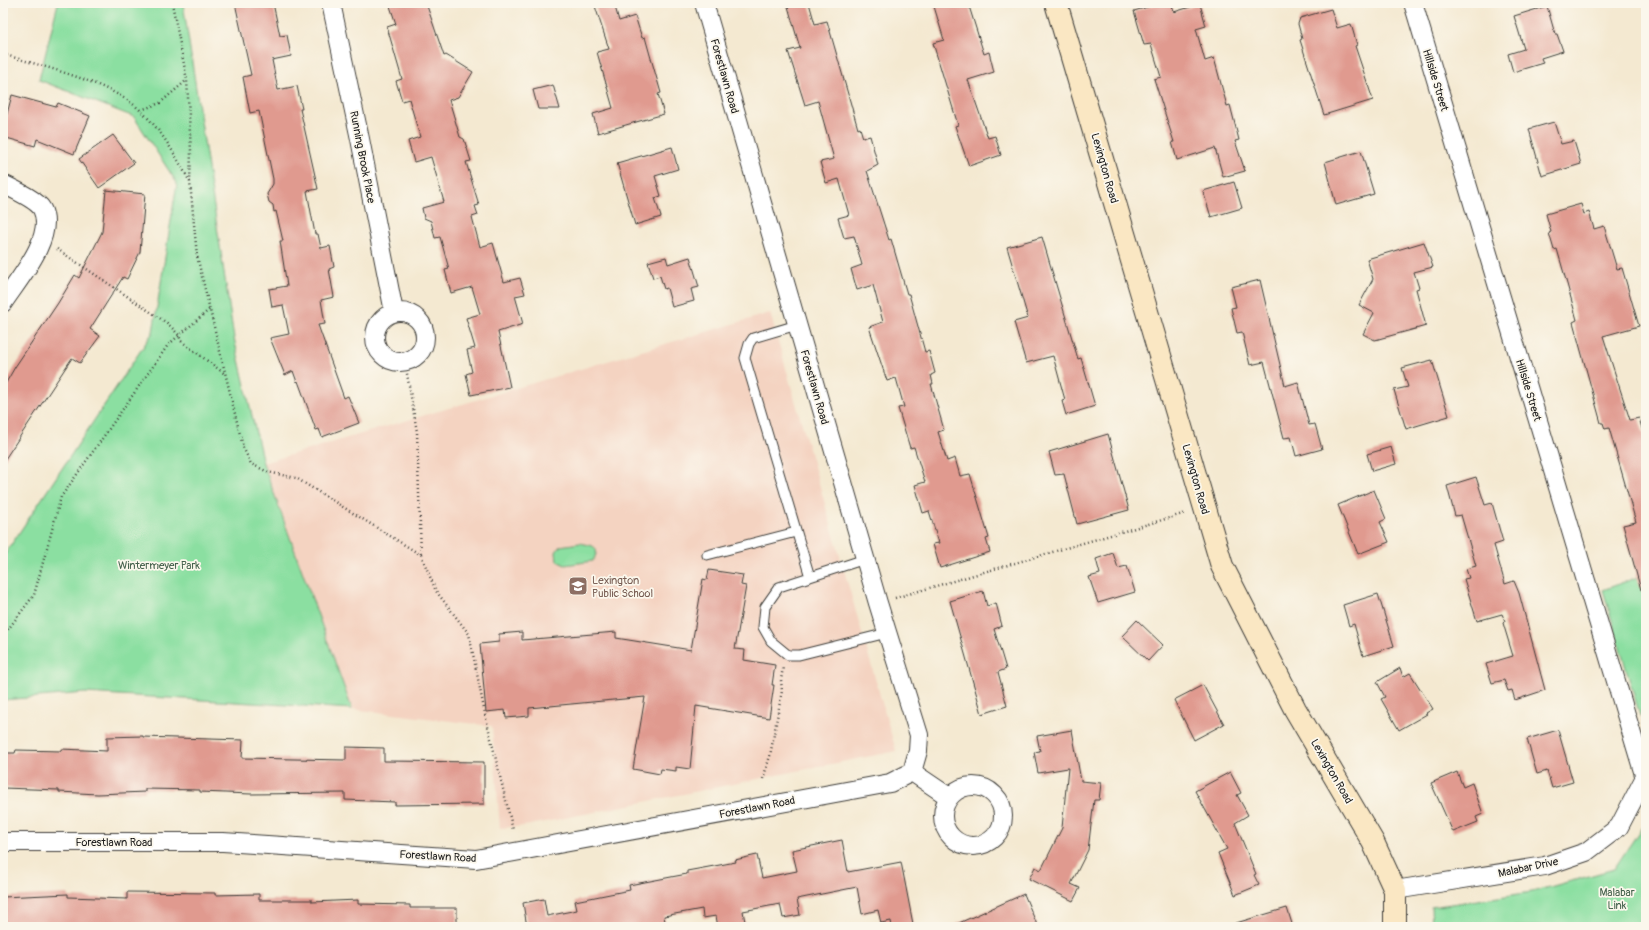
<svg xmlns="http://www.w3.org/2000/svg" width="1649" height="930" viewBox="0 0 1649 930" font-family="Pangolin,sans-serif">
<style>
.built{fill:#f4d3c1}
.green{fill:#8bdfa1;stroke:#547e5e}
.building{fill:#e09a8f}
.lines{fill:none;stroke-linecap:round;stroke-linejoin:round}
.lane-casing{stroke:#3c3b37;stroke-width:11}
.street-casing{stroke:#3c3b37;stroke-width:20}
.secondary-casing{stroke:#3c3b37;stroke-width:24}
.path{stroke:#3c3b37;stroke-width:2.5;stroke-dasharray:1 3;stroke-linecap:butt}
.lane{stroke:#fff;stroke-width:9}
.street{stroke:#fff;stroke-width:18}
.secondary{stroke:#fae7c3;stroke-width:22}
.labels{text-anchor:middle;stroke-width:3.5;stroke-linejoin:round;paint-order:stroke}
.street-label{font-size:11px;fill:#1c1c1c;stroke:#fbf7ec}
.park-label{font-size:11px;fill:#43604b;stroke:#fbf7ec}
.education-label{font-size:11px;fill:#785e54;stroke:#fbf7ec;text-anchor:start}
</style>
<rect width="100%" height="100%" fill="#fbf7ec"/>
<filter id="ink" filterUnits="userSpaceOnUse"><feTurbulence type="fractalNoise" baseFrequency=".025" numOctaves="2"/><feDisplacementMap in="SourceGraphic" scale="8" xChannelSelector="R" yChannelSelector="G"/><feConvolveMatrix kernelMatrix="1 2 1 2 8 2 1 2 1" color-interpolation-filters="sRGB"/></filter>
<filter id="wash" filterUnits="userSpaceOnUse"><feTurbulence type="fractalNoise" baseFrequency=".012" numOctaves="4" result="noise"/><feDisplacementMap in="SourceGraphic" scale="16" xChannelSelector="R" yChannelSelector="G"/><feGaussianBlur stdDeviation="0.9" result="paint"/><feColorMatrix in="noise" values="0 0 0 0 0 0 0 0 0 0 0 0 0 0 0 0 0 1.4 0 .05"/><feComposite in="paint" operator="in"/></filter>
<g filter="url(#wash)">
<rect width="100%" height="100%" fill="#f4e9d1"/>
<path class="built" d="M 770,313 L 896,751 L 525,826 L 500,828 L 492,726 L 352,709 L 263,463 Z"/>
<path class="green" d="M 58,3 L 183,3 L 234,338 L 263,463 L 352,709 L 85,693 L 3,700 L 3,557 L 153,332 L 177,183 L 134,117 L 39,80 Z
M 580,543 C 594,546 601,546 593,561 L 565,565 L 557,561 L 556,552 L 560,546 Z
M 1646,574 L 1646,716 L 1640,716 L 1603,590 Z
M 1646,821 L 1646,927 L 1432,927 L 1431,907 L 1532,892 L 1614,869 Z"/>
<g id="blocks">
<path class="building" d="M 235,3 L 273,3 L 280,36 L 287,35 L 291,56 L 272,60 L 278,90 L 297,86 L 302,109 L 300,109 L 318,189 L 307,191 L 315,234 L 318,234 L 321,248 L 330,246 L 334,267 L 329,269 L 334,297 L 321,300 L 325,324 L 318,325 L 344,398 L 348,396 L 359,423 L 322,437 L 319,429 L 316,430 L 298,381 L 297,382 L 293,371 L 285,375 L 270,338 L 289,334 L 283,305 L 272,307 L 269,289 L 287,286 L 280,241 L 283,241 L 276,211 L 274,212 L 273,205 L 269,202 L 267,194 L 273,184 L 273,179 L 259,111 L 250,113 L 243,77 L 251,75 Z
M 389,3 L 426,3 L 444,56 L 446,55 L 473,72 L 458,97 L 449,100 L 460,137 L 464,139 L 471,161 L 466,162 L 479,205 L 475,206 L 478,215 L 472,217 L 480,247 L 493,243 L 504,282 L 520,278 L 525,294 L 515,296 L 523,324 L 498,332 L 510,387 L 471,395 L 466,374 L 472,372 L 467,350 L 475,348 L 466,318 L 480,314 L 472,287 L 451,293 L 445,270 L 449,269 L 440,237 L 435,238 L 431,221 L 424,218 L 422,208 L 444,202 L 431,157 L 414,162 L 408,141 L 420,137 L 409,99 L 402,101 L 396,81 L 402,79 L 387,27 L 396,24 Z
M 594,3 L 614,3 L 619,21 L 635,16 L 642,38 L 645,37 L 650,55 L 661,93 L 658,94 L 664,114 L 598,133 L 593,114 L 613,108 L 597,52 L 609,49 Z
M 787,3 L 809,3 L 815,24 L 827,21 L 858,129 L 860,128 L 863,138 L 870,136 L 878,165 L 867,171 L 889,240 L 891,239 L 907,294 L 909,294 L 925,352 L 929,351 L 935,373 L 931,375 L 933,384 L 931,384 L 944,430 L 938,432 L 947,461 L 955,458 L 960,476 L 970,474 L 989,538 L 986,539 L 990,552 L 940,568 L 933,544 L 939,543 L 929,511 L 923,513 L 915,485 L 925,482 L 914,447 L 910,448 L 898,408 L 904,407 L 896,378 L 887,381 L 869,327 L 883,322 L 873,285 L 857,290 L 851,269 L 862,265 L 854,236 L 844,238 L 838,218 L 849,215 L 839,179 L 826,183 L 820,162 L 834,159 L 818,101 L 805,105 L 788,51 L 800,48 Z
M 933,3 L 968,3 L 984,54 L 989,52 L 994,72 L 968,80 L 988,138 L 995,136 L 1001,155 L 969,166 L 955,126 L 958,125 L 933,43 L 944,40 Z
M 1161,3 L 1171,3 L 1174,12 L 1200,4 L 1206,26 L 1196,29 L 1205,61 L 1214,58 L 1227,106 L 1230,105 L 1239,140 L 1235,141 L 1245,171 L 1223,177 L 1215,148 L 1177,160 L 1172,142 L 1174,142 L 1154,79 L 1161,77 L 1151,44 L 1144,45 L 1134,11 Z
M 1547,6 L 1555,34 L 1557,34 L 1563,51 L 1541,58 L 1543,63 L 1513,72 L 1508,54 L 1524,49 L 1514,16 Z
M 1331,9 L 1337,28 L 1351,24 L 1357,45 L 1355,46 L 1373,100 L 1324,115 L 1300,40 L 1302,39 L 1298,24 L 1300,18 Z
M 553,85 L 560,109 L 538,109 L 533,90 Z
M 12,95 L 56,107 L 58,103 L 90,116 L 74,154 L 37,139 L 35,146 L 3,137 L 3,129 Z
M 1554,122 L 1561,144 L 1574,141 L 1581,164 L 1542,176 L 1529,129 Z
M 113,135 L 134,163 L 99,188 L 79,159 Z
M 672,147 L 678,169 L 655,176 L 661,196 L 655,198 L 661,217 L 635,225 L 617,163 Z
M 1361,151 L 1374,194 L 1336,205 L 1325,162 Z
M 1234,182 L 1242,208 L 1211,217 L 1203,191 Z
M 106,190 L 145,194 L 140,252 L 127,279 L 123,277 L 90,329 L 100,336 L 80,363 L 72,358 L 3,462 L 3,388 L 15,367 L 58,303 L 75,275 L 79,278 L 102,232 Z
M 1581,204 L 1584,214 L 1589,212 L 1594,229 L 1604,226 L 1617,269 L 1622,268 L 1639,326 L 1603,336 L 1630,420 L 1639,418 L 1646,442 L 1646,590 L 1641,590 L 1623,525 L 1636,522 L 1609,428 L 1605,429 L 1603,423 L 1601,423 L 1573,322 L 1577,320 L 1567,284 L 1557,249 L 1554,250 L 1549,233 L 1551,232 L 1546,214 Z
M 1042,237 L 1078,359 L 1081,358 L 1095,406 L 1066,415 L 1062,401 L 1065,400 L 1053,356 L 1026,363 L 1014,322 L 1028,318 L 1007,247 Z
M 1424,242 L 1433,267 L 1414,272 L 1419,288 L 1416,289 L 1426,326 L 1375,340 L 1363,334 L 1374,313 L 1359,305 L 1373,279 L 1367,259 Z
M 666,257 L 668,264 L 690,257 L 699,287 L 691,289 L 694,301 L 672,307 L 667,288 L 664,289 L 660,276 L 653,278 L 648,262 Z
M 1260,280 L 1285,386 L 1298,382 L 1309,425 L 1315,424 L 1322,449 L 1296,456 L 1291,437 L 1284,438 L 1264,362 L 1250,365 L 1242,332 L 1237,333 L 1231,308 L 1236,307 L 1231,287 Z
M 1432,360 L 1449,416 L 1406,429 L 1394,390 L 1408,387 L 1402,368 Z
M 1108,434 L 1129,510 L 1077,524 L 1064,474 L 1055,475 L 1049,452 Z
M 1391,447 L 1396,464 L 1372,471 L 1367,454 Z
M 1476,477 L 1485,505 L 1492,503 L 1503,542 L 1494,545 L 1505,584 L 1514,581 L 1519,593 L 1545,690 L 1515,700 L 1512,690 L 1508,691 L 1504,680 L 1492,683 L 1486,664 L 1513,656 L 1503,623 L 1505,621 L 1502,614 L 1477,621 L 1464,579 L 1469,578 L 1466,569 L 1476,566 L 1461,515 L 1455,516 L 1447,486 Z
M 1374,490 L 1386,519 L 1380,522 L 1389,542 L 1358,554 L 1338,505 Z
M 1113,553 L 1118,568 L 1127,566 L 1135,592 L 1098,603 L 1089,577 L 1100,574 L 1096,559 Z
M 709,570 L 743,575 L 741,585 L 746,586 L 735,649 L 745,650 L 744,660 L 775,665 L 772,685 L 774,685 L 769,718 L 696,706 L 690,769 L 676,767 L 676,771 L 661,769 L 660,774 L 633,769 L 645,697 L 529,708 L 529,716 L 506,718 L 505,710 L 486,712 L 480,644 L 499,642 L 499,634 L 522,632 L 522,640 L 616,632 L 616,638 L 691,650 L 703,579 L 707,580 Z
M 983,591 L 987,606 L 996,603 L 1002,626 L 994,629 L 1006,669 L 998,672 L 1007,706 L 982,714 L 950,601 Z
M 1378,594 L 1394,646 L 1363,656 L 1354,624 L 1349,626 L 1343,605 Z
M 1137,620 L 1163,645 L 1148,661 L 1122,636 Z
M 1400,668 L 1403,677 L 1410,673 L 1433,709 L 1426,713 L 1427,714 L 1399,730 L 1381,699 L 1385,697 L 1377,682 Z
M 1203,685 L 1224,724 L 1194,740 L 1174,700 Z
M 1072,730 L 1081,781 L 1101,783 L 1099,800 L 1094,800 L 1088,850 L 1071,884 L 1080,888 L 1073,901 L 1029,879 L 1035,867 L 1041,870 L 1062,828 L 1068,768 L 1038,773 L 1034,752 L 1040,751 L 1037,736 Z
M 1558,730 L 1573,782 L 1552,788 L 1547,771 L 1537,774 L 1527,739 Z
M 143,736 L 143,737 L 243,740 L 242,758 L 346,760 L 346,747 L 384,748 L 384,761 L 484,762 L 484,804 L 395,805 L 395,802 L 345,800 L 345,793 L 251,794 L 200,792 L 200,790 L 145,789 L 145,792 L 98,794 L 59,792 L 59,790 L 3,788 L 3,753 L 15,753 L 16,750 L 61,751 L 61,749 L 107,751 L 107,737 Z
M 1230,772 L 1241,793 L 1237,795 L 1248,815 L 1235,823 L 1256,874 L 1254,875 L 1259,885 L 1235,895 L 1218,853 L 1227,849 L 1195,791 Z
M 1457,772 L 1463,787 L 1472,783 L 1483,814 L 1476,817 L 1478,822 L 1453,832 L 1431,783 Z
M 842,840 L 848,872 L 901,862 L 913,924 L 892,927 L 891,921 L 881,923 L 878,910 L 862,914 L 857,887 L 797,899 L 800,915 L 783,918 L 780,904 L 743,911 L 746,927 L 718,927 L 716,916 L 703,918 L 702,909 L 664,916 L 666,927 L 527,927 L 523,903 L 544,899 L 547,916 L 577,910 L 575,901 L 630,890 L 629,885 L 687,874 L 687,871 L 736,862 L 735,860 L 757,855 L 762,878 L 797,871 L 792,850 Z
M 127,892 L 215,893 L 215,895 L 259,894 L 259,900 L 312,900 L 312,902 L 358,900 L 358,904 L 410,905 L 410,908 L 457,908 L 457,927 L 3,927 L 3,897 L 68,894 L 68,897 L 127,899 Z
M 1024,894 L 1038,927 L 950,927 Z
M 1287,908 L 1293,927 L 1236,927 L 1236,923 Z"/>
</g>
</g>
<g filter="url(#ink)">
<use href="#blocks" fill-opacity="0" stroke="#3c3b37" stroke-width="1"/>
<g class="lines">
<g class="lane-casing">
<path id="lane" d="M 797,325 L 753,338 L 749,344 L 745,358 L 810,577
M 707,555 L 796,532
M 865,559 L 779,587 L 765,607 L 763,627 L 771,641 L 788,655 L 799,655 L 887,633"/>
</g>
<g class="street-casing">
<path id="street" d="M 331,3 L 360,139 L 394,312
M 1413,3 L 1645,778
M 3,184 C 13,189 37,200 42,209 C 56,237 17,281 3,303
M375 337a25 25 0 1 1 50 0a25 25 0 1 1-50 0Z
M 912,772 L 949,797
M943 816a30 30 0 1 1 60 0a30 30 0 1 1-60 0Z
M 3,842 L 223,842 L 476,859 L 890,783 L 912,772 L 918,751 L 919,735 L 878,603 L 704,3
M 1395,890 L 1545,866 L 1586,852 L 1619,827 L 1646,775"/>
</g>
<g class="secondary-casing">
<path id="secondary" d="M 1056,3 L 1222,566 L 1295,709 L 1373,842 L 1395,890 L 1395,927"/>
</g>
<path class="path" d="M 172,3 L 187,80 L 191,151 L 190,182 L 197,256 L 243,447 L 251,464 L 268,472 L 296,478 L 421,555 L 436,591 L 469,634 L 485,714 L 513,830
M 3,54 C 43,67 111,82 141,111 C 162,131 176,156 190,182
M 141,110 L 160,103 L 187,80
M 57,249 L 167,323 L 179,335 L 181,341 L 225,374
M 405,362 L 417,432 L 421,555
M 895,598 L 1186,513
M 3,636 L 34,595 L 61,497 L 168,345 L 210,309
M 763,779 L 770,756 L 782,691 L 781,680 L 783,667"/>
<use href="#lane" class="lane"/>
<use href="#street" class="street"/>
<use href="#secondary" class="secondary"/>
</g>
</g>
<defs>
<g id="school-square" transform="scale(1)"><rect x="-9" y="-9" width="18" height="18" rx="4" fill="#8d6e63" stroke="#fbf7ec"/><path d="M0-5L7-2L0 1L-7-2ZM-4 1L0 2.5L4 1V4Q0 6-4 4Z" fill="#fff"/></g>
</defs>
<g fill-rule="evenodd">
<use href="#school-square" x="578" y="586"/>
</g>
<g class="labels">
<g class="street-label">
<text transform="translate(725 76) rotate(74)" y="4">Forestlawn Road</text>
<text transform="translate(1436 80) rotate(73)" y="4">Hillside Street</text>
<text transform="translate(363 157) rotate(79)" y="4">Running Brook Place</text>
<text transform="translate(1105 168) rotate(74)" y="4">Lexington Road</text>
<text transform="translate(815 387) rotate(74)" y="4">Forestlawn Road</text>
<text transform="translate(1529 390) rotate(73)" y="4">Hillside Street</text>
<text transform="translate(1196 479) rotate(74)" y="4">Lexington Road</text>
<text transform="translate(1332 771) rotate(60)" y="4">Lexington Road</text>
<text transform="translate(757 807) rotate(-11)" y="4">Forestlawn Road</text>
<text x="114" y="846">Forestlawn Road</text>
<text transform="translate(438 856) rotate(3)" y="4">Forestlawn Road</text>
<text transform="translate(1528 867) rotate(-12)" y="4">Malabar Drive</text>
</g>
<g class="park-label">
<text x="159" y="569">Wintermeyer Park</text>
<text x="1617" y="896">Malabar<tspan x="1617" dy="13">Link</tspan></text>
</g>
<g class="education-label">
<text x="592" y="584">Lexington<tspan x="592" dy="13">Public School</tspan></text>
</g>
</g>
<rect width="1649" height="930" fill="none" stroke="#fbf7ec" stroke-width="16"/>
</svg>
